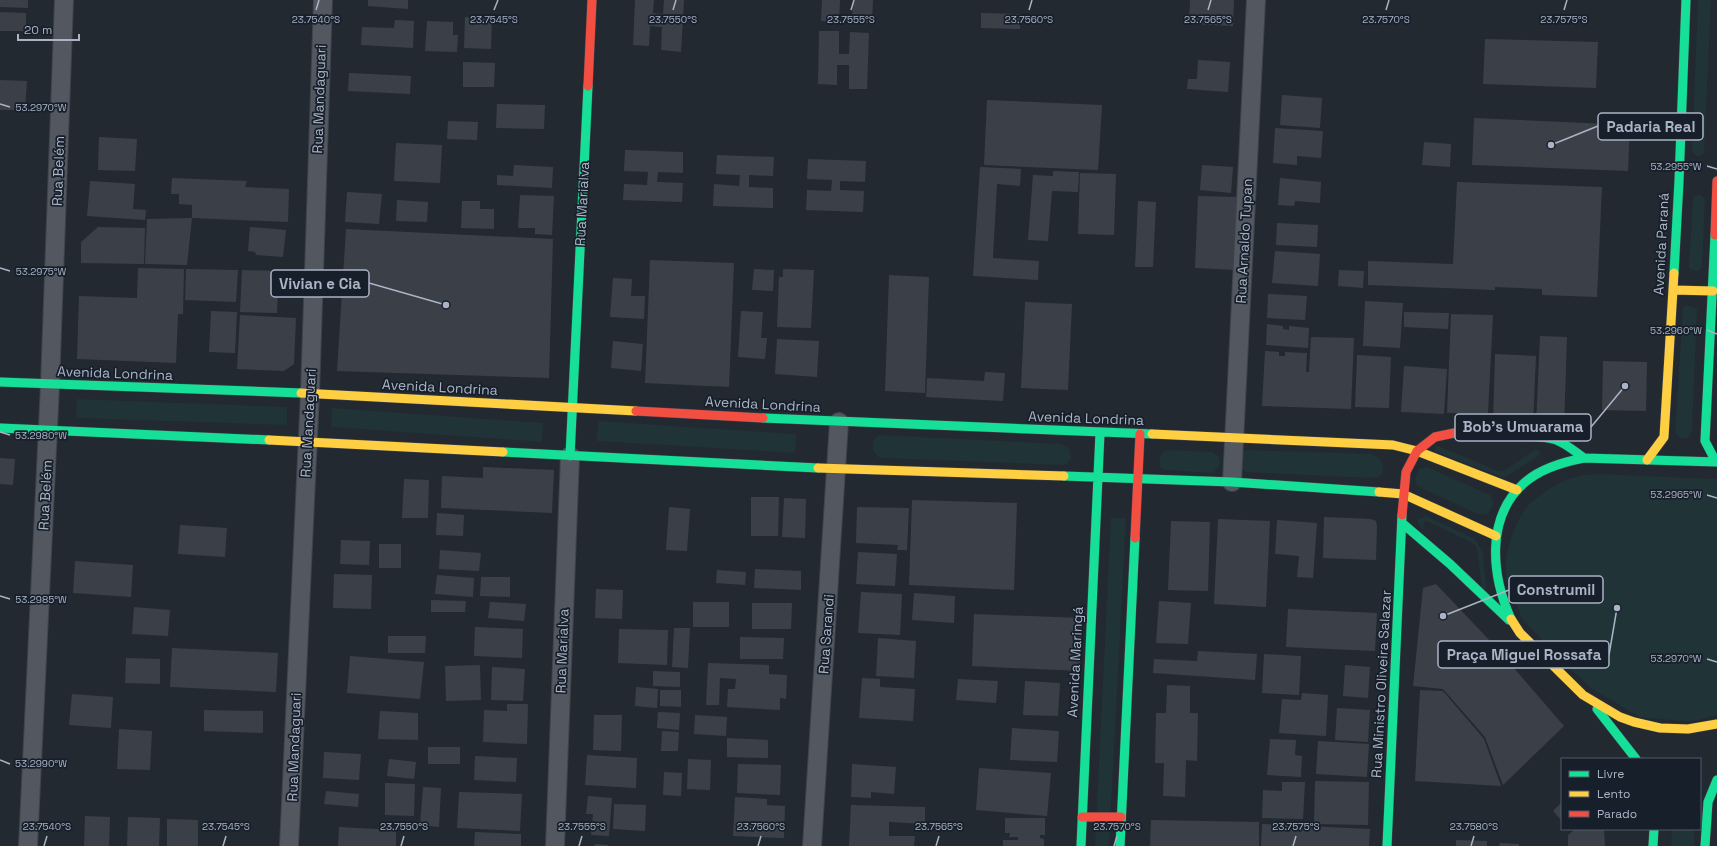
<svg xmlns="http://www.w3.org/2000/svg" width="1717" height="846" viewBox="0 0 1717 846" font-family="'Space Grotesk',sans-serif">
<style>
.green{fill:#203337}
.building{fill:#3b4048}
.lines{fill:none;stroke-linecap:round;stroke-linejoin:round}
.street-casing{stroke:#3f434a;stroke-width:20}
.fast-casing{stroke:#3f434a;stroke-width:10}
.slow-casing{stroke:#3f434a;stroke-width:10}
.jam-casing{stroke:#3f434a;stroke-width:10}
.street{stroke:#525760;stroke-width:18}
.fast{stroke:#16e098;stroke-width:9}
.slow{stroke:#ffcf43;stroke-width:9}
.jam{stroke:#f24e42;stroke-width:9}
.ticks{fill:none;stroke:#aab4c5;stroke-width:1.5}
.labels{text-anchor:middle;stroke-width:3.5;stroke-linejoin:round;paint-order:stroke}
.street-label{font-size:14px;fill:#aab4c5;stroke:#171f2b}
.ticks-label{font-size:10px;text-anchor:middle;fill:#aab4c5;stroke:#171f2b;stroke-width:3.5;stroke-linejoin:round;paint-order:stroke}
.leader{fill:none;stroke:#aab4c5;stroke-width:1.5}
.callout-dot{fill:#aab4c5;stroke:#171f2b;stroke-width:1.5}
.callout{fill:#171f2b;stroke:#aab4c5;stroke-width:1.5}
.callout-label{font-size:15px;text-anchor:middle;font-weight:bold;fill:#aab4c5}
</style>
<rect width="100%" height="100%" fill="#232931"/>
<path class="green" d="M 1698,0 L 1711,0 L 1704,153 L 1701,156 L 1696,156 L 1692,152 Z
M 1697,195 L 1701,195 L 1705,199 L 1702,268 L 1698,271 L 1691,270 L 1689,267 L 1693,198 Z
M 1686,305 L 1697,309 L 1692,431 L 1688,438 L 1680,438 L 1675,433 L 1683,308 Z
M 77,399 L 287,407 L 287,425 L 76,418 Z
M 332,408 L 543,423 L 542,442 L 331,427 Z
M 598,421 L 796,434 L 795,453 L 597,441 Z
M 879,435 L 1061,444 L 1069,448 L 1071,458 L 1068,463 L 1063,465 L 880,458 C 872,453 871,447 874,439 Z
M 1436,445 L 1498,471 L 1504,471 L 1536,449 L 1541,454 L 1504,478 L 1434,451 Z
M 1170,450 L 1212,452 L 1219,457 L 1220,465 L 1213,473 L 1164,470 L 1160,467 L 1160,457 L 1164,452 Z
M 1247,450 L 1372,454 C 1382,459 1385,464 1382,474 L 1378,477 L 1368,478 L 1246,472 L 1240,468 L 1242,453 Z
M 1427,467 L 1490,495 L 1494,504 L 1488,514 L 1480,515 L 1417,486 L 1415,479 L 1419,469 Z
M 1599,474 L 1717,479 L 1717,715 L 1691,722 L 1639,717 L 1591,688 L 1566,665 L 1522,619 L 1506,578 L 1506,557 L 1512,535 L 1520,517 L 1530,503 L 1549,489 L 1565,480 L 1584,475 Z
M 1426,516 L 1475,539 L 1482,551 L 1487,590 L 1482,589 L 1477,548 L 1474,544 L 1427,521 L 1424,522 L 1423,531 L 1418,523 L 1418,519 Z
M 1111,518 L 1126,518 L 1109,846 L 1095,846 Z
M 1672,829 L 1694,829 L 1694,846 L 1671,846 Z"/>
<path class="building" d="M 0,0 L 28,0 L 28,8 L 0,7 Z
M 368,0 L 408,0 L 408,9 L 368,6 Z
M 635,0 L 654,0 L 653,13 L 663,14 L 664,0 L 684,0 L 681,52 L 661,50 L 662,27 L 650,26 L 649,46 L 633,45 Z
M 822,0 L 840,0 L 839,22 L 821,21 Z
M 853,0 L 873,0 L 872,23 L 852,22 Z
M 1190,0 L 1234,0 L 1233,26 L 1189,24 Z
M 0,12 L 26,13 L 26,31 L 0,31 Z
M 981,13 L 1020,14 L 1020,29 L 981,28 Z
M 465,17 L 492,18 L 491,49 L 464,48 Z
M 395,20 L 414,21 L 413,48 L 361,45 L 362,27 L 394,28 Z
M 427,21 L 453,22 L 453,35 L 458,35 L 457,52 L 425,51 Z
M 819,31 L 839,31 L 839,54 L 849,54 L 850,32 L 869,33 L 867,89 L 849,89 L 849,65 L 837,65 L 837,85 L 818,84 Z
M 1485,39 L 1598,42 L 1596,88 L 1483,84 Z
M 1198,60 L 1230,62 L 1228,92 L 1187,89 L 1188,79 L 1197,79 Z
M 463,62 L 495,63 L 494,87 L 463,87 Z
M 349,73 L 411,76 L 410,94 L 348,91 Z
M 0,80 L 27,81 L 25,110 L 0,110 Z
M 1282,95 L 1322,98 L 1320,128 L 1280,125 Z
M 987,100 L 1102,105 L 1098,170 L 984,165 Z
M 497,104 L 545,105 L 544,129 L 496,128 Z
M 1474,118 L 1630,125 L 1628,171 L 1472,165 Z
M 448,121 L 478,122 L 477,140 L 447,139 Z
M 1275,128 L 1323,131 L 1321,158 L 1297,156 L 1297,165 L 1273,163 Z
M 99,137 L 137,139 L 135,171 L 98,170 Z
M 1424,142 L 1451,144 L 1450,167 L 1422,165 Z
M 396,143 L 442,145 L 440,183 L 394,181 Z
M 625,150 L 683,152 L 683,173 L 658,172 L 657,182 L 683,183 L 682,202 L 623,200 L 624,184 L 647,185 L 648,172 L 624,171 Z
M 717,155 L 774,157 L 773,176 L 749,175 L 749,187 L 773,188 L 773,208 L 713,206 L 714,184 L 739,186 L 740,175 L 716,174 Z
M 808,159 L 866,161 L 865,182 L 840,181 L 840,190 L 864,191 L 863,212 L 806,210 L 807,190 L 831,191 L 832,180 L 807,179 Z
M 514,165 L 553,167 L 552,188 L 497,185 L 497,175 L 513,176 Z
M 1202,165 L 1233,167 L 1231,193 L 1200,190 Z
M 980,167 L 1021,169 L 1020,186 L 997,184 L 993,258 L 1039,261 L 1038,280 L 973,276 Z
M 1053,171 L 1079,172 L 1078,192 L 1052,191 L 1048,241 L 1028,240 L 1033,175 L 1053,176 Z
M 1080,173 L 1116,174 L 1114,235 L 1078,234 Z
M 172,178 L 247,181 L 245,187 L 289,189 L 288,222 L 192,218 L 187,265 L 145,264 L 147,219 L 192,218 L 192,205 L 179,204 L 179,194 L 171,194 Z
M 1280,178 L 1321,182 L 1320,203 L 1295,201 L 1294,206 L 1278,205 Z
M 90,181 L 135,184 L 133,209 L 146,210 L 145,220 L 87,216 Z
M 1457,182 L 1602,187 L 1597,297 L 1542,295 L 1542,289 L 1495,287 L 1495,290 L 1368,285 L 1368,261 L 1453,264 Z
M 347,192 L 382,194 L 379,224 L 345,222 Z
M 520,195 L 554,196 L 552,235 L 535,234 L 535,228 L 518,228 Z
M 1198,196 L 1239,197 L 1235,270 L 1195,268 Z
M 397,200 L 428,202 L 427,222 L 396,221 Z
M 462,201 L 480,201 L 480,209 L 494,209 L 494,229 L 461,228 Z
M 1138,201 L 1156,202 L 1153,267 L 1135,267 Z
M 1277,223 L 1318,225 L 1317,247 L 1276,245 Z
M 98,227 L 145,228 L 144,264 L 81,263 L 81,242 Z
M 250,227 L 286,230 L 283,257 L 256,255 L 255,252 L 248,251 Z
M 346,229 L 553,239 L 549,378 L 337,371 Z
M 1275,251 L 1320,254 L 1318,286 L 1272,283 Z
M 650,260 L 734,263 L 729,387 L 645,383 Z
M 138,268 L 184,269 L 183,314 L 178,314 L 176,363 L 77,359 L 79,296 L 137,298 Z
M 186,269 L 238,270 L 236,302 L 185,300 Z
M 754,269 L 774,270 L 773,291 L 752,290 Z
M 783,269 L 814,270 L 811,328 L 777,327 L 779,277 L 783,277 Z
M 242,270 L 279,271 L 277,313 L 240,312 Z
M 1339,270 L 1364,271 L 1363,288 L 1338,286 Z
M 889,275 L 929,277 L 925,393 L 885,391 Z
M 613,278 L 632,279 L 631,296 L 645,296 L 644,319 L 610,317 Z
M 1268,294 L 1307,296 L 1305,320 L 1267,318 Z
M 1365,301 L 1403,303 L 1400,348 L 1363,346 Z
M 1025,302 L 1072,304 L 1068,390 L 1021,388 Z
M 211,311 L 237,312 L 235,353 L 209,352 Z
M 741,311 L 763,312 L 761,338 L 767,338 L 765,359 L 738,357 Z
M 1404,312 L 1449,313 L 1448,329 L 1404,327 Z
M 1451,314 L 1493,315 L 1488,413 L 1447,413 Z
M 240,315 L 296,318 L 294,364 L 284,371 L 237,369 Z
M 1267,324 L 1283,326 L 1283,329 L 1289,330 L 1289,326 L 1309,328 L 1308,348 L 1266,345 Z
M 1540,336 L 1567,337 L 1564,427 L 1536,425 Z
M 1311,337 L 1354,338 L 1351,409 L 1262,406 L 1265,351 L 1279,352 L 1279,356 L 1285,356 L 1285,352 L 1307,353 L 1306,372 L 1309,372 Z
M 777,339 L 819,341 L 817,377 L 775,374 Z
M 613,341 L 643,344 L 641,371 L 611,368 Z
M 1495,354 L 1536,356 L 1533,425 L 1493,423 Z
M 1357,355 L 1391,357 L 1389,408 L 1355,407 Z
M 1603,361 L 1647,362 L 1646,411 L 1602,410 Z
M 1404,366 L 1447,369 L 1444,414 L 1401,412 Z
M 985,372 L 1005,373 L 1003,401 L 926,397 L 927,378 L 984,381 Z
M 0,458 L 15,459 L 13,485 L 0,484 Z
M 483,467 L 554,470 L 552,513 L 441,508 L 442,476 L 483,478 Z
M 404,479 L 429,480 L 428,518 L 402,518 Z
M 751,497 L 779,497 L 778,536 L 751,536 Z
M 784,498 L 806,499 L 805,538 L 782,537 Z
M 912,500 L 1017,503 L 1014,590 L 909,585 Z
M 669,507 L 690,509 L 687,551 L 666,550 Z
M 857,507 L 909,508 L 907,550 L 897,550 L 898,545 L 856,543 Z
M 437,513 L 464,515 L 463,536 L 436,535 Z
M 1324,517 L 1371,519 L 1376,521 L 1377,526 L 1376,560 L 1323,558 Z
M 1218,519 L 1270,521 L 1266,607 L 1214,604 Z
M 1277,520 L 1317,523 L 1313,578 L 1297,577 L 1299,556 L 1275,554 Z
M 1171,521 L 1210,522 L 1208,591 L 1168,590 Z
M 180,525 L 227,528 L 225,557 L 178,554 Z
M 341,540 L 370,541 L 369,565 L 340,564 Z
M 379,544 L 401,544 L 401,568 L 379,568 Z
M 440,550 L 481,553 L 479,571 L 439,569 Z
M 858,552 L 897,554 L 895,586 L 856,584 Z
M 75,561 L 133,565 L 131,597 L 73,593 Z
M 755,569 L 801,571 L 801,590 L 754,588 Z
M 717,570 L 746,572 L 745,585 L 716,583 Z
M 334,574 L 372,575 L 371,609 L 333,608 Z
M 437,575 L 474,578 L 473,597 L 435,594 Z
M 481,577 L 510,577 L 510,597 L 480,596 Z
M 1436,584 L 1493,644 L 1564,726 L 1503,785 L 1485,737 L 1443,689 L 1413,686 L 1423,588 Z
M 596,589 L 623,590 L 622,619 L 595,618 Z
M 861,592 L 902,594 L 900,635 L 858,633 Z
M 914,593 L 955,596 L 954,623 L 912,620 Z
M 431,600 L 466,601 L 465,612 L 431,612 Z
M 1159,601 L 1191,603 L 1188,644 L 1156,643 Z
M 490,602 L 526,604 L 524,621 L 488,618 Z
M 693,602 L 729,602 L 729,627 L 693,627 Z
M 752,603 L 792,603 L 791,629 L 752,629 Z
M 134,607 L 170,610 L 168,636 L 132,634 Z
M 1288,609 L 1377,613 L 1375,651 L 1286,647 Z
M 974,614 L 1082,618 L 1080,671 L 972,666 Z
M 475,627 L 523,629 L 522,658 L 474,656 Z
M 674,628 L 690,628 L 688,668 L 672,667 Z
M 619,629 L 668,630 L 667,665 L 618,663 Z
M 388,636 L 426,636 L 425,653 L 388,653 Z
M 740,637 L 784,638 L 783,659 L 740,659 Z
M 878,638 L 916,641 L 914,678 L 876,676 Z
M 172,648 L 278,653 L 276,692 L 170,687 Z
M 1198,651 L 1257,654 L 1255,680 L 1153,673 L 1154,659 L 1197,661 Z
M 1264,654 L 1301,656 L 1299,695 L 1262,693 Z
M 350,656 L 424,662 L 420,699 L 347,693 Z
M 126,658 L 160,659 L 160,684 L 125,683 Z
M 708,663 L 769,665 L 769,674 L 787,675 L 786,699 L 780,698 L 780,710 L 727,707 L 728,689 L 735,689 L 736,679 L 720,678 L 719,705 L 706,705 Z
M 480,665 L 481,700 L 446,701 L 445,666 Z
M 1345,665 L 1370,667 L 1368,698 L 1343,696 Z
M 492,667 L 525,669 L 523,701 L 491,700 Z
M 653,671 L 680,672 L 680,687 L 653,686 Z
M 862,678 L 880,679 L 880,687 L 915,689 L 913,721 L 859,718 Z
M 958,679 L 998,681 L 996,703 L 956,700 Z
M 1025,681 L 1060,683 L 1058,716 L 1023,715 Z
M 1167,685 L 1190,686 L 1190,713 L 1198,713 L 1197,761 L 1186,760 L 1185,797 L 1163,796 L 1164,763 L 1155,763 L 1156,713 L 1166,713 Z
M 636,687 L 658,689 L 657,708 L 635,706 Z
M 660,690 L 681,690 L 681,707 L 660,706 Z
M 1420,690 L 1443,691 L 1484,739 L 1501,786 L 1415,781 Z
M 1302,693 L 1328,695 L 1326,736 L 1279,733 L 1282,699 L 1301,700 Z
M 72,694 L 113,697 L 111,728 L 69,725 Z
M 507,704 L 528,704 L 527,744 L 483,742 L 484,710 L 507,711 Z
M 1337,708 L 1370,710 L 1368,742 L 1335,740 Z
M 204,710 L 263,711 L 263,733 L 204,731 Z
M 380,711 L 418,713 L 418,740 L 378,739 Z
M 658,712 L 680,713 L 679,730 L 657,728 Z
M 594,715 L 622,715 L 621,751 L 593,750 Z
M 695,715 L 727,717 L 726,736 L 694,734 Z
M 1012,728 L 1059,731 L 1057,762 L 1010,760 Z
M 119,729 L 152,731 L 150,770 L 117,769 Z
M 662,731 L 679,732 L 678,751 L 661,751 Z
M 727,738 L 768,740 L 768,758 L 727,757 Z
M 1270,739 L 1296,740 L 1295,755 L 1302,756 L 1301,777 L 1267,775 Z
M 1318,741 L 1369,744 L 1367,777 L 1316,774 Z
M 428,747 L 460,747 L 460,764 L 428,764 Z
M 324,752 L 361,754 L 359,780 L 323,778 Z
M 587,755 L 637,758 L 636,788 L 585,785 Z
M 475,756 L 517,758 L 516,782 L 474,780 Z
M 389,759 L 416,762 L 414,779 L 387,776 Z
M 688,759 L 711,760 L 710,790 L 687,789 Z
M 738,764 L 781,765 L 780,795 L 737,793 Z
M 852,764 L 896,767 L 894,794 L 871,792 L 871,798 L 851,797 Z
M 979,768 L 1051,773 L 1047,816 L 976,810 Z
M 664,772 L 682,773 L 681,796 L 663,795 Z
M 1315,781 L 1369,782 L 1368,825 L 1314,824 Z
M 1282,782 L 1305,782 L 1303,819 L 1262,818 L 1263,790 L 1282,791 Z
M 385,783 L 415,784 L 414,816 L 385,815 Z
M 423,787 L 441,788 L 439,827 L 420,825 Z
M 326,791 L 359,794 L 358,807 L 324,804 Z
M 459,792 L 522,794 L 520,831 L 457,828 Z
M 588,796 L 612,798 L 609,836 L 591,835 L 593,814 L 586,814 Z
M 735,797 L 767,799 L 767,805 L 785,806 L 784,838 L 733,836 Z
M 1562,802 L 1562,821 L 1553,811 Z
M 614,804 L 646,805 L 645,831 L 613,829 Z
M 851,805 L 925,807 L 925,824 L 889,822 L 889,836 L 915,836 L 914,846 L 849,846 Z
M 85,816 L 110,817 L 109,846 L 84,846 Z
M 128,817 L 160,818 L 159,846 L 127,846 Z
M 1005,818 L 1045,818 L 1045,835 L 1040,835 L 1040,838 L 1044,839 L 1044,846 L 1003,846 L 1003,840 L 1018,840 L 1018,837 L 1009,837 L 1010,833 L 1005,833 Z
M 167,819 L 198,820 L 198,846 L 167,846 Z
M 1151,820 L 1259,822 L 1259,846 L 1150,846 Z
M 1262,824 L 1370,829 L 1369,846 L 1261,846 Z
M 339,827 L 396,830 L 396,846 L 338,846 Z
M 1575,829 L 1604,829 L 1605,846 L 1568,846 L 1568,835 Z
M 475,832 L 521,834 L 521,846 L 474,846 Z
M 1456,840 L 1487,841 L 1487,846 L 1456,846 Z
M 1500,843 L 1519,844 L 1519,846 L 1499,846 Z
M 595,844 L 608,845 L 608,846 L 594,846 Z"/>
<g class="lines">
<g class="street-casing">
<path id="street" d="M 1232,482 L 1256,0
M 28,846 L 50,385 L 64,0
M 289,846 L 310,393 L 323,0
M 555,846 L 570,456
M 812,846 L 839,422"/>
</g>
<g class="fast-casing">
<path id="fast" d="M 1715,235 L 1705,441 L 1716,462
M 1674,273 L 1679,181 L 1686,0
M 0,382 L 301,393
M 763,418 L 1152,434
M 0,428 L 269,440
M 1522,436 C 1555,437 1558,438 1584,458
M 503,452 L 818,468
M 570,456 L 588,86
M 1064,476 L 1232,482 L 1379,492
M 1402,523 L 1450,564 L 1509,620
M 1511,619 C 1492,577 1485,519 1523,484 C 1539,469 1563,462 1584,458 L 1717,462
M 1597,709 L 1636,759
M 1081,846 L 1100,433
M 1120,846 L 1135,538
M 1387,846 L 1402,515
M 1653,846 L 1654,829
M 1705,846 L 1708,802 L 1717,780"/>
</g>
<g class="slow-casing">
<path id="slow" d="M 1673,290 L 1713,291
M 301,393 L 636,411
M 1152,434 L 1393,445 L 1417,451 L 1517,490
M 269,440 L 503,452
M 1647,460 L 1664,437 L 1674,273
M 818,468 L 1064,476
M 1379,492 L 1403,494 L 1496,536
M 1511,619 L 1520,633 L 1583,695 L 1620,717 L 1634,722 L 1660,728 L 1688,729 L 1717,724"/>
</g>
<g class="jam-casing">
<path id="jam" d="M 588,86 L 592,0
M 1715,235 L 1717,181
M 636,411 L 763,418
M 1402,515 L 1406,472 L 1417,451 L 1435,437 L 1454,433 L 1522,436
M 1135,538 L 1140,434
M 1082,817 L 1121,817"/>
</g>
<use href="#street" class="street"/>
<use href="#fast" class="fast"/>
<use href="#slow" class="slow"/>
<use href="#jam" class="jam"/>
</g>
<path class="ticks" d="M 316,10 L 319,0M 494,10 L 498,0M 673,10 L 676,0M 851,10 L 854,0M 1029,10 L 1032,0M 1208,10 L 1211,0M 1386,10 L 1389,0M 1564,10 L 1567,0M 0,104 L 10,107M 1707,166 L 1717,169M 0,268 L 10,271M 1707,330 L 1717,334M 0,432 L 10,435M 1707,495 L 1717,498M 0,596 L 10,599M 1707,659 L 1717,662M 0,760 L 10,764M 44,846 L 47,836M 223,846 L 226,836M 401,846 L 404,836M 579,846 L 582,836M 758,846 L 761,836M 936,846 L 939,836M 1114,846 L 1117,836M 1293,846 L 1296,836M 1471,846 L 1474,836"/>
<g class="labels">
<g class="street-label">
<text transform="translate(319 99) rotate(-88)" y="5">Rua Mandaguari</text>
<text transform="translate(58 171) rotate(-88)" y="5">Rua Belém</text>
<text transform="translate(582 204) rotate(-87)" y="5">Rua Marialva</text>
<text transform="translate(1244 241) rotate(-87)" y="5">Rua Arnaldo Tupan</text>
<text transform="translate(1661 244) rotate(-87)" y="5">Avenida Paraná</text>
<text transform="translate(115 373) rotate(2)" y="5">Avenida Londrina</text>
<text transform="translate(440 387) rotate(3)" y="5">Avenida Londrina</text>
<text transform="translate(763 404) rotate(3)" y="5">Avenida Londrina</text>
<text transform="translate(1086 418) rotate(2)" y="5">Avenida Londrina</text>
<text transform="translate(308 423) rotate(-87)" y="5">Rua Mandaguari</text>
<text transform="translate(45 495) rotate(-87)" y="5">Rua Belém</text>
<text transform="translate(826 634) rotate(-86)" y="5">Rua Sarandi</text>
<text transform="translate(562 651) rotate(-88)" y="5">Rua Marialva</text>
<text transform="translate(1075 662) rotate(-87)" y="5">Avenida Maringá</text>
<text transform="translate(1381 684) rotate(-87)" y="5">Rua Ministro Oliveira Salazar</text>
<text transform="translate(294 747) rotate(-88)" y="5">Rua Mandaguari</text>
</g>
</g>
<g class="ticks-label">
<text x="316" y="23">23.7540°S</text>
<text x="494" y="23">23.7545°S</text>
<text x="673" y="23">23.7550°S</text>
<text x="851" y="23">23.7555°S</text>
<text x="1029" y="23">23.7560°S</text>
<text x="1208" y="23">23.7565°S</text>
<text x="1386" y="23">23.7570°S</text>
<text x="1564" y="23">23.7575°S</text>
<text x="41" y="111">53.2970°W</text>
<text x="1676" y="170">53.2955°W</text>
<text x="41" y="275">53.2975°W</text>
<text x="1676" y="334">53.2960°W</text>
<text x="41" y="439">53.2980°W</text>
<text x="1676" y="498">53.2965°W</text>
<text x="41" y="603">53.2985°W</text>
<text x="1676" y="662">53.2970°W</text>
<text x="41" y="767">53.2990°W</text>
<text x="47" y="830">23.7540°S</text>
<text x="226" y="830">23.7545°S</text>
<text x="404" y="830">23.7550°S</text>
<text x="582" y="830">23.7555°S</text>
<text x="761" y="830">23.7560°S</text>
<text x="939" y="830">23.7565°S</text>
<text x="1117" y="830">23.7570°S</text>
<text x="1296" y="830">23.7575°S</text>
<text x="1474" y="830">23.7580°S</text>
</g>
<path class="leader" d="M1551 145L1598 126M446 305L369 283M1625 386L1591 427M1443 616L1509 590M1617 608L1609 655"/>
<g class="callout-dot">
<circle cx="1551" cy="145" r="4"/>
<circle cx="446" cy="305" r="4"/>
<circle cx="1625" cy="386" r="4"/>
<circle cx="1443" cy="616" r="4"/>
<circle cx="1617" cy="608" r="4"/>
</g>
<g class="callout">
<rect x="1598" y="113" width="105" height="27" rx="4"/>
<rect x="271" y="270" width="98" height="27" rx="4"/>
<rect x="1455" y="414" width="136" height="27" rx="4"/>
<rect x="1509" y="576" width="94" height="27" rx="4"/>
<rect x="1438" y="641" width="171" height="27" rx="4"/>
</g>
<g class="callout-label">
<text x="1651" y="132">Padaria Real</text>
<text x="320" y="289">Vivian e Cia</text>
<text x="1523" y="432">Bob's Umuarama</text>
<text x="1556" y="595">Construmil</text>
<text x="1524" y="660">Praça Miguel Rossafa</text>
</g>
<rect x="1561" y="758" width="140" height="72" fill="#171f2b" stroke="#525b69"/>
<rect x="1569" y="771" width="20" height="6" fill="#16e098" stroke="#525b69"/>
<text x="1597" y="778" font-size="12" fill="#aab4c5">Livre</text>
<rect x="1569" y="791" width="20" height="6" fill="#ffcf43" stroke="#525b69"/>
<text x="1597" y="798" font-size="12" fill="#aab4c5">Lento</text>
<rect x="1569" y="811" width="20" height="6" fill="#f24e42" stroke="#525b69"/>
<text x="1597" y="818" font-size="12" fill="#aab4c5">Parado</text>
<path d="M18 34v6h61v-6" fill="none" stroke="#aab4c5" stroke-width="2"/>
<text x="24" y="34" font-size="12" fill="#aab4c5" stroke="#171f2b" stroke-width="3" paint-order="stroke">20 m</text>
</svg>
